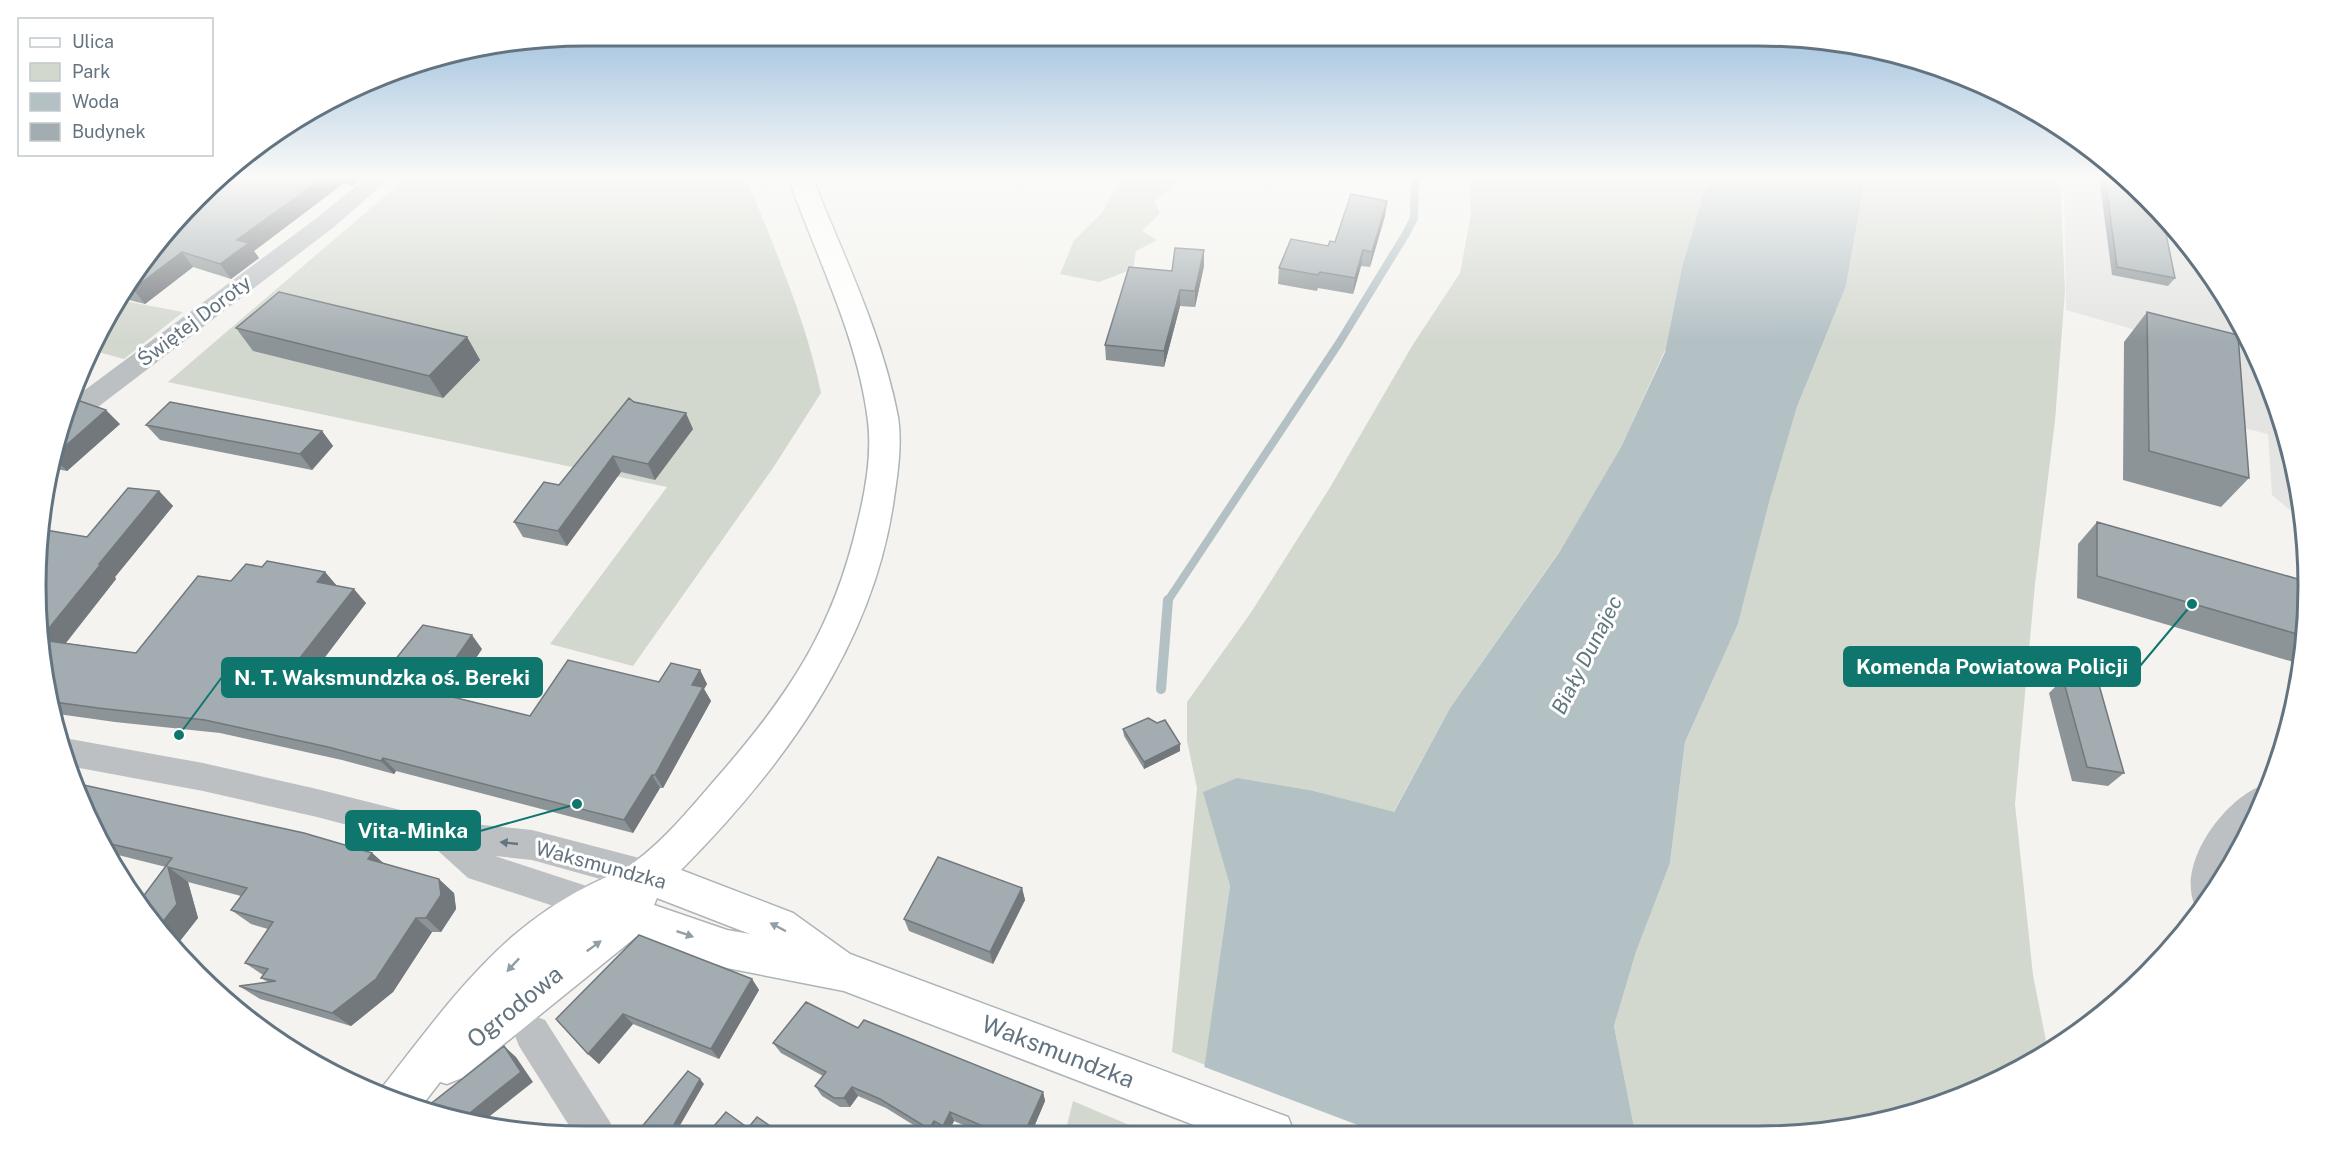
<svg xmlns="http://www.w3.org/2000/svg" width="2344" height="1172" viewBox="0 0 2344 1172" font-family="'Public Sans',sans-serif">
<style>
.built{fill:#e4e5e3}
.green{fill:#d3d8cf}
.water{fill:#b3c0c4}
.pier{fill:#f4f3ef}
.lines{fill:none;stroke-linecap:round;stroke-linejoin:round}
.stream-far1{stroke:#b3c0c4;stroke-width:8}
.stream{stroke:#b3c0c4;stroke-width:10}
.secondary-casing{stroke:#aeb4b8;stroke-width:3}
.street{fill:#bcc0c3;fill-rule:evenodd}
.secondary{fill:#fff;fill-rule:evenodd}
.wall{fill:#8c9498}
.shaded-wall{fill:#72787c}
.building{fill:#a3acb1;stroke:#72787c;stroke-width:1.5}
.oneway{fill:#637480}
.oneway2{fill:#929ea6}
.labels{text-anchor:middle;stroke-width:6;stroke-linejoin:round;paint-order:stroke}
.street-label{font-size:20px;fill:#637480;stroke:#fff}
.water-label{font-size:21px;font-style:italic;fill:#5f777d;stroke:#fff}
.near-street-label{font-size:24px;fill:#637480;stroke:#fff}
.rim{fill:none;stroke:#637480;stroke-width:3}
.leader{fill:none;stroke:#0f766e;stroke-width:2}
.callout-dot{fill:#0f766e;stroke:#fff;stroke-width:2}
.callout{fill:#0f766e;stroke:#0f766e;stroke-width:2}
.callout-label{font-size:21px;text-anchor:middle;font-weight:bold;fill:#fff}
</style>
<rect width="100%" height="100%" fill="#f4f3ef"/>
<path class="built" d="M 2064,177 L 2122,177 L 2171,223 L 2234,311 L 2279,409 L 2303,521 L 2272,495 L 2268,434 L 2243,428 L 2240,360 L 2066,310 Z"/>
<path class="green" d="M 407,177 L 746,177 C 774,248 806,319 821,393 L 773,468 L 633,666 L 550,644 L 667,487 L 168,382 Z
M 1123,177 L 1177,177 L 1174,185 L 1154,201 L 1160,213 L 1142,231 L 1157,240 L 1136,251 L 1133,269 L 1099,282 L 1060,274 L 1074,240 L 1101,214 Z
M 1469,177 L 1716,177 L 1704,192 L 1682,267 L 1666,348 L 1621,447 L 1563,546 L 1450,708 L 1393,813 L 1314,791 L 1204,792 L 1230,886 L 1205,1065 L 1172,1052 L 1197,788 L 1187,741 L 1187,702 L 1252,611 L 1329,489 L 1412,346 L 1460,273 L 1471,214 Z
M 1865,177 L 2060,177 L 2065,291 L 2055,421 L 2035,584 L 2015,804 L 2033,975 L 2048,1051 L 1935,1107 L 1829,1131 L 1635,1132 L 1614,1026 L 1636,952 L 1670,863 L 1685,742 L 1738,624 L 1770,499 L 1797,407 L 1846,286 Z
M 124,301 L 183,312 L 124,359 L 91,350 L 112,312 Z
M 1073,1101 L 1148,1133 L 1065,1133 Z"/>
<path class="water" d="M 1716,177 L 1865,177 L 1846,286 L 1797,407 L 1770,499 L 1738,624 L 1685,742 L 1670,863 L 1636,952 L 1614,1026 L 1635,1132 L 1195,1133 L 1230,886 L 1203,792 L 1237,778 L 1314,791 L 1394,812 L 1450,708 L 1560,551 L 1621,447 L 1665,352 L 1682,267 L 1704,192 Z"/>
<path class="pier" d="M 1202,1066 L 1379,1133 L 1192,1133 Z"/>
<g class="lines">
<path class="stream-far1" d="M 1167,602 L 1339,343 L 1407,232 L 1414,218 L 1415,177"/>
<path class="stream" d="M 1161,689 L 1168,600"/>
<g class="secondary-casing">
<path id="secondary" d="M 788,177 L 812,177 C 843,255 882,333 898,417 C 902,443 898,472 894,498 C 874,645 782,768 681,870 L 793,913 L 850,954 L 1288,1117 L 1294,1133 L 1215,1133 L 844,991 L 727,968 L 636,937 L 462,1078 L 447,1084 L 440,1082 L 420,1108 L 380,1093 L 384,1085 C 424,1034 463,980 512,937 C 534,918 560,900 586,887 C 602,878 620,873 636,861 C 665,839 690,809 714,781 C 787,698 833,631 858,521 C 866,489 872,453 868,421 C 858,337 816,256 788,177 ZM 657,898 L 750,934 L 727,930 L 654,905 Z"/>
</g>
<path class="street" d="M 367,177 L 391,177 L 334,227 L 73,426 L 62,428 L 70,401 L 318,217 Z
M 70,739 L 203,763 L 317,789 L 444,821 L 532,830 L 647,860 L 659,865 L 664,876 L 659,887 L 647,892 L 532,860 L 495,856 L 605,892 L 610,903 L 605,914 L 593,919 L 468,878 L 435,848 L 317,817 L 203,791 L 74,767 L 66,741 Z
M 2263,785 L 2267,786 L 2251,829 L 2234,852 L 2199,908 L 2195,906 C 2176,864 2224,799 2263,785 Z
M 532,1015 L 545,1020 L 610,1122 L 616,1135 L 575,1135 L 519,1046 L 514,1033 L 519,1020 Z"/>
<use href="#secondary" class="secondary"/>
</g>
<path class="wall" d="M 226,177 L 363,177 L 352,186 L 344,183 L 254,251 L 259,258 L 231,279 L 193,267 L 145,304 L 125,299 L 115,306 L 129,281 Z
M 2099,177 L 2122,177 L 2133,202 L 2175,278 L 2168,286 L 2112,275 Z
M 1387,201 L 1385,216 L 1370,267 L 1361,266 L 1353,294 L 1318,288 L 1317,291 L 1278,284 L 1279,268 L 1335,242 Z
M 1204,266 L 1195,307 L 1180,306 L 1164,367 L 1106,360 L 1105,345 L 1172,271 Z
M 2147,312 L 2249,478 L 2221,507 L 2123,480 L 2124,342 Z
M 236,328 L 467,337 L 480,360 L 443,398 L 253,351 Z
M 634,402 L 693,429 L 655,480 L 621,472 L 567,546 L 523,537 L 514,522 L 559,485 Z
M 68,407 L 120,424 L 67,471 L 50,468 Z
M 146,425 L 322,431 L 333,446 L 312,470 L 160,440 Z
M 159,491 L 173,506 L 115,577 L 116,579 L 66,643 L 136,653 L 231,581 L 262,567 L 325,572 L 337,586 L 366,603 L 313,673 L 374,686 L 482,649 L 450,696 L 530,716 L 659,682 L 700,670 L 707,684 L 704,689 L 711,701 L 663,788 L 660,788 L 633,833 L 396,771 L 394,774 L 342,760 L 220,733 L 115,722 L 58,714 L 41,657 L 87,537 Z
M 2097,522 L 2307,622 L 2300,664 L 2077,598 L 2078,544 Z
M 2063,679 L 2124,773 L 2108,786 L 2072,781 L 2049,693 Z
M 1157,723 L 1180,744 L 1180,751 L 1144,769 L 1124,736 L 1123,729 Z
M 93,829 L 372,853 L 383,863 L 454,893 L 456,909 L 441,932 L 432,932 L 393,992 L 351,1026 L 260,999 L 239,986 L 268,982 L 261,978 L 263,975 L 245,963 L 268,929 L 251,924 L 231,910 L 241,896 L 188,882 L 198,918 L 176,946 L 142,898 L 166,867 L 118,855 L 114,859 Z
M 1022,888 L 1025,900 L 993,964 L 909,931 L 904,919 Z
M 752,979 L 759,990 L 719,1059 L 633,1024 L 599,1064 L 588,1054 L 556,1019 Z
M 858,1028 L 1043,1092 L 1045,1101 L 1031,1134 L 984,1134 L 954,1121 L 948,1134 L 938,1130 L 936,1134 L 928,1134 L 886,1108 L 858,1096 L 850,1107 L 840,1107 L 822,1096 L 815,1086 L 823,1076 L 781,1053 L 773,1043 Z"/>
<path class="shaded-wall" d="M 324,177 L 340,177 L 344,183 L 254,251 L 259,258 L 231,279 L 220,264 L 237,240 Z
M 347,177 L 363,177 L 352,186 Z
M 1387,201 L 1385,216 L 1370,267 L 1372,252 Z
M 1204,250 L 1204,266 L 1195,307 L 1195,291 Z
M 1363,250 L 1361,266 L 1353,294 L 1355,278 Z
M 182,252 L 193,267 L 145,304 L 133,289 Z
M 1180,290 L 1180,306 L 1164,367 L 1164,351 Z
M 121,294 L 125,299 L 115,306 Z
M 467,337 L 480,360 L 443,398 L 429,376 Z
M 106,410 L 120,424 L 67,471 L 53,457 L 54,456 Z
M 686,413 L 693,429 L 655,480 L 648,464 Z
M 322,431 L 333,446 L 312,470 L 300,454 Z
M 613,456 L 621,472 L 567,546 L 558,531 Z
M 159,491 L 173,506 L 115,577 L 116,579 L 57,654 L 41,640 L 41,638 L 99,564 Z
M 325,572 L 337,586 L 317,582 Z
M 354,589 L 366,603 L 306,682 L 292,668 Z
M 472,635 L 482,649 L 444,706 L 432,692 Z
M 700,670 L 707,684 L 704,689 L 711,701 L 663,788 L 655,775 L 692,685 Z
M 1180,744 L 1180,751 L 1144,769 L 1144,762 Z
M 383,758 L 396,771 L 394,774 L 381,761 Z
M 652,775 L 660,788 L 633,833 L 624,820 Z
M 106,847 L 118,855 L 114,859 Z
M 372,853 L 388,867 L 368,859 Z
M 168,867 L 188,882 L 198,918 L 176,946 L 161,924 Z
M 439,879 L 454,893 L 456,909 L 441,932 L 426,918 Z
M 1022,888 L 1025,900 L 993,964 L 990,952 Z
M 416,918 L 432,932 L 393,992 L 351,1026 L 332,1013 Z
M 752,979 L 759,990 L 719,1059 L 711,1049 Z
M 623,1014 L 633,1024 L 599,1064 L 588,1054 Z
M 504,1046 L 516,1057 L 533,1082 L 481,1123 L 461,1120 Z
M 700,1079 L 704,1084 L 675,1134 L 668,1135 Z
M 852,1087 L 858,1096 L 850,1107 L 844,1098 Z
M 1043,1092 L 1045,1101 L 1031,1134 L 1024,1134 Z
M 950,1112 L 954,1121 L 947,1134 L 943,1126 Z
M 934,1121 L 938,1130 L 936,1134 L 932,1134 L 929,1129 Z"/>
<path class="building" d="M 226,177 L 324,177 L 237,240 L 249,243 L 220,264 L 182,252 L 133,289 L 125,287 L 129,281 Z
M 2105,177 L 2122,177 L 2131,185 L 2133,202 L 2153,206 L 2162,214 L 2175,278 L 2117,267 Z
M 1351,194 L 1387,201 L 1372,252 L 1363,250 L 1355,278 L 1320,272 L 1318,275 L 1279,268 L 1291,239 L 1328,246 L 1330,241 L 1335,242 Z
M 1175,248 L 1204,250 L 1195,291 L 1180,290 L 1164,351 L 1105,345 L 1129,267 L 1172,271 Z
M 279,292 L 467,337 L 429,376 L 236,328 Z
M 2147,312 L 2238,335 L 2249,478 L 2149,451 Z
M 629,398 L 634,402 L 686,413 L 648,464 L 613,456 L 558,531 L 514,522 L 544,482 L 559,485 Z
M 77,400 L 106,410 L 54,456 L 68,407 Z
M 170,402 L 322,431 L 300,454 L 146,425 Z
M 128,488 L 159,491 L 99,564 L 101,564 L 41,638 L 45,530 L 87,537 Z
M 2097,522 L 2305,581 L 2307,622 L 2304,636 L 2097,576 Z
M 267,561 L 325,572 L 317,582 L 354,589 L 292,668 L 374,686 L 423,625 L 472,635 L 432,692 L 530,716 L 568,660 L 659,682 L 671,663 L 700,670 L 692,685 L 703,687 L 655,775 L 652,775 L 624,820 L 383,758 L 381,761 L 328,747 L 205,720 L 98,708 L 54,702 L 41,657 L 41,640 L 136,653 L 198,576 L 231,581 L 246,564 L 262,567 Z
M 2063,679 L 2099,685 L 2124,773 L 2087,767 Z
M 1148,718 L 1157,723 L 1165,720 L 1180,744 L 1144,762 L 1123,729 Z
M 79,784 L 304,833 L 372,853 L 368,859 L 439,879 L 441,895 L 426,918 L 416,918 L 376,979 L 332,1013 L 239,986 L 276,981 L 261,978 L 268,969 L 245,963 L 273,922 L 231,910 L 247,888 L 168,867 L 177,904 L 161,924 L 142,898 L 172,858 L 102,842 L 93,829 Z
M 938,857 L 1022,888 L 990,952 L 904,919 Z
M 639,935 L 752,979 L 711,1049 L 623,1014 L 588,1054 L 556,1019 Z
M 806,1002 L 858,1028 L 864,1020 L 1043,1092 L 1024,1134 L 1001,1134 L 950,1112 L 943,1126 L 934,1121 L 929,1129 L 880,1099 L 852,1087 L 844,1098 L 834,1098 L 815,1086 L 826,1072 L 773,1043 Z
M 504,1046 L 521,1072 L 461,1120 L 444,1117 L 433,1113 L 428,1106 Z
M 688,1071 L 700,1079 L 668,1135 L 635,1135 Z
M 726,1112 L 748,1128 L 757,1117 L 782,1134 L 707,1134 Z"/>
<defs><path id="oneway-solid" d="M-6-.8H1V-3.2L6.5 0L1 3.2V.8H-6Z" transform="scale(1.5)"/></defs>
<use class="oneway" href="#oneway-solid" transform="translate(509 843) rotate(-174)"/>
<g class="oneway2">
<use href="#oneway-solid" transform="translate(778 927) rotate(-152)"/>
<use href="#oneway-solid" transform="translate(685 934) rotate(19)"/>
<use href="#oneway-solid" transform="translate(594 946) rotate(-36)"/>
<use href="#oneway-solid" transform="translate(513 965) rotate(133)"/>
</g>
<linearGradient id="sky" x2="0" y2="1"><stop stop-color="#93b9da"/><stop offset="0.52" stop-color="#fafaf8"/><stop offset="1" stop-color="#fafaf8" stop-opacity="0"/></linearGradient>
<rect width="2344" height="341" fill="url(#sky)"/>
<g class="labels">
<g class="street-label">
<text transform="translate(194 321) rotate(-37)" y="7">Świętej Doroty</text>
<text transform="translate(601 865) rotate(15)" y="7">Waksmundzka</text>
</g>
<g class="water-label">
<text transform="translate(1587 655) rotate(-63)" y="7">Biały Dunajec</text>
</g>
<g class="near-street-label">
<text transform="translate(515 1007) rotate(-39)" y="8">Ogrodowa</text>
<text transform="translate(1058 1052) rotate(21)" y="8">Waksmundzka</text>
</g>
</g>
<path d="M0 0H2344V1172H0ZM586 46H1758A540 540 0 0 1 2298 586V586A540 540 0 0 1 1758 1126H586A540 540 0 0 1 46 586V586A540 540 0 0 1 586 46Z" fill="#fff" fill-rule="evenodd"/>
<path class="rim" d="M586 46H1758A540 540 0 0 1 2298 586V586A540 540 0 0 1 1758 1126H586A540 540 0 0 1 46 586V586A540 540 0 0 1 586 46Z"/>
<path class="leader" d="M2192 604L2140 666M179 735L222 677M577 804L480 831"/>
<g class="callout-dot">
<circle cx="2192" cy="604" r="6"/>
<circle cx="179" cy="735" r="6"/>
<circle cx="577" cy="804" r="6"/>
</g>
<g class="callout">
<rect x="1844" y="647" width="296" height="39" rx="6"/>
<rect x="222" y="658" width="320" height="39" rx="6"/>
<rect x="346" y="811" width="134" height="39" rx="6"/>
</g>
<g class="callout-label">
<text x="1992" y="674">Komenda Powiatowa Policji</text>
<text x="382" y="685">N. T. Waksmundzka oś. Bereki</text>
<text x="413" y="838">Vita-Minka</text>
</g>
<rect x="18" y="18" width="195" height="138" fill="#ffffff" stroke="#c1c7cc" stroke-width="1.5"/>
<rect x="30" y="38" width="30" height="9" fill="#ffffff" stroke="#c1c7cc" stroke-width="1.5"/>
<text x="72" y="48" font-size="18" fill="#637480">Ulica</text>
<rect x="30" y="63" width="30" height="18" fill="#d3d8cf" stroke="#c1c7cc" stroke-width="1.5"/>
<text x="72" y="78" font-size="18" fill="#637480">Park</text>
<rect x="30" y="93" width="30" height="18" fill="#b3c0c4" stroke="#c1c7cc" stroke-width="1.5"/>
<text x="72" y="108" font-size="18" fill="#637480">Woda</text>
<rect x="30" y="123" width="30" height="18" fill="#a3acb1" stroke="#c1c7cc" stroke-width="1.5"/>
<text x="72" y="138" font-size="18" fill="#637480">Budynek</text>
</svg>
